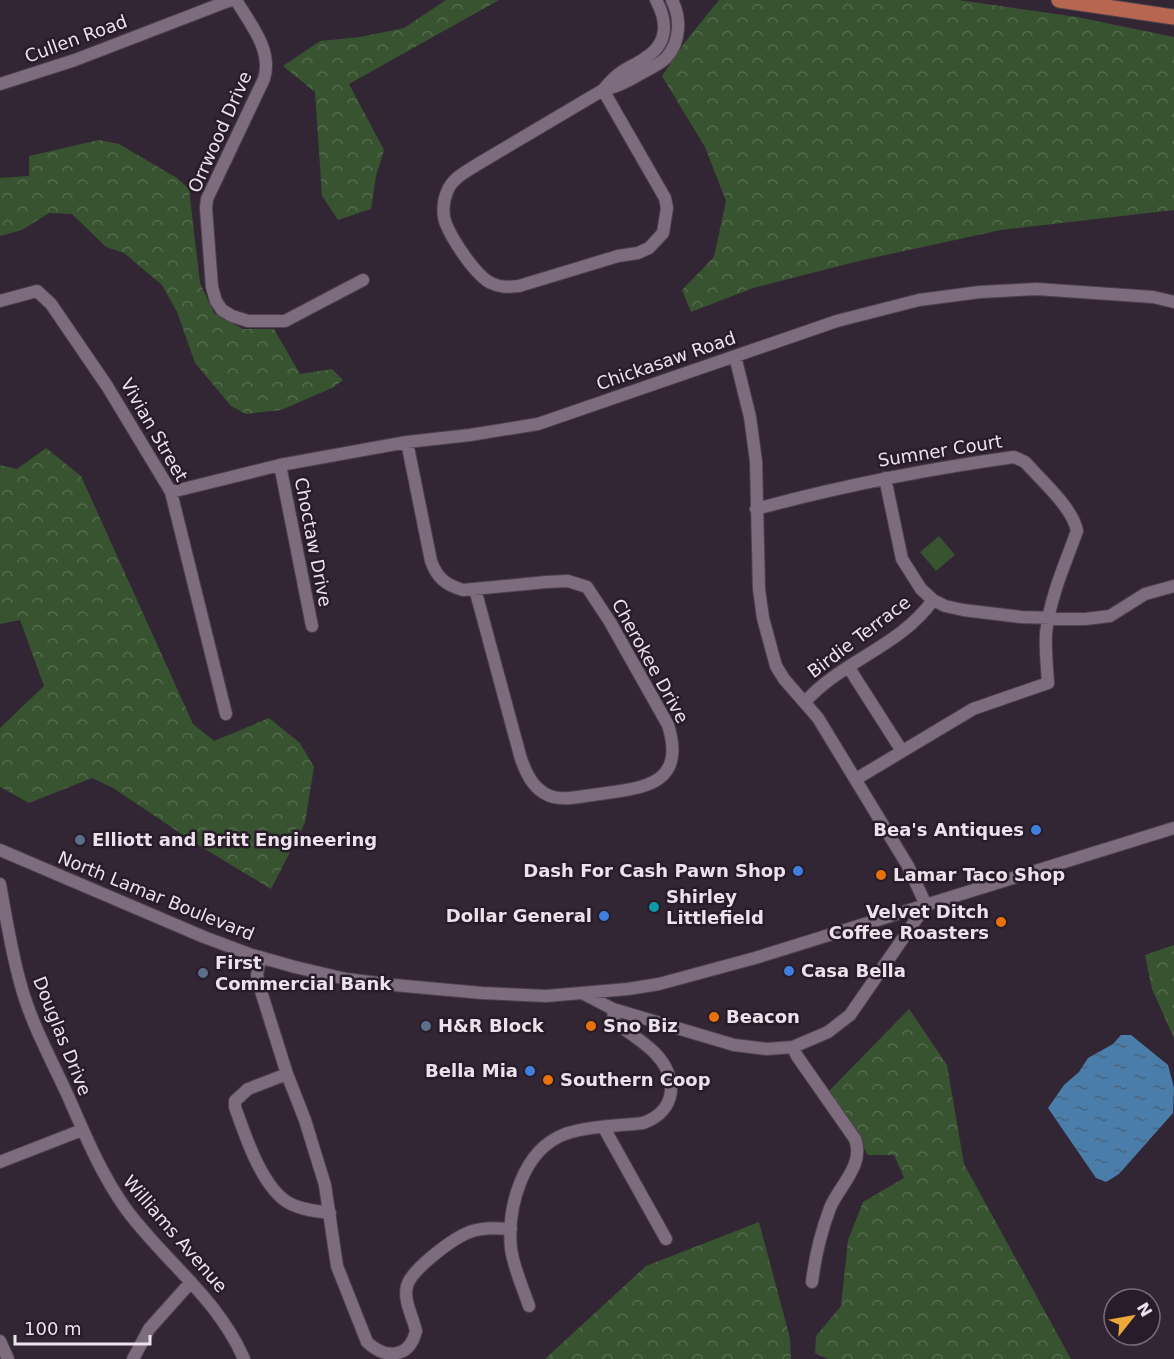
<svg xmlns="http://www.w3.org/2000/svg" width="1174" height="1359" viewBox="0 0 1174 1359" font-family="'DejaVu Sans',sans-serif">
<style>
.forest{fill:url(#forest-crowns)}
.pitch{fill:#37532f}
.water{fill:url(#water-ripples)}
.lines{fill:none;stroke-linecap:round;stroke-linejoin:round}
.minor-casing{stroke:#4d414e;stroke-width:14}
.major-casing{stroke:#4d414e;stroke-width:17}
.minor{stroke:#7c6c7d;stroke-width:12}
.major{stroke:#b7664f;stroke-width:15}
.shop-dot{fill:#3f7fe0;stroke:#291c2a;stroke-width:2}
.service-dot{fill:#5c6f8a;stroke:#291c2a;stroke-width:2}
.food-dot{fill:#e8710a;stroke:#291c2a;stroke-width:2}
.culture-dot{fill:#0f9aa8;stroke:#291c2a;stroke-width:2}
.labels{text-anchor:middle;stroke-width:5;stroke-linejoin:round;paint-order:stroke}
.street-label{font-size:18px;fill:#ebe2ec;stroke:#291c2a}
.poi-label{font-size:18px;font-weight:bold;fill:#ebe2ec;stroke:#291c2a;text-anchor:start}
</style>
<defs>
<pattern id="forest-crowns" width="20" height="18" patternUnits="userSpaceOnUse" patternTransform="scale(1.5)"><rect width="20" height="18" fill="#37532f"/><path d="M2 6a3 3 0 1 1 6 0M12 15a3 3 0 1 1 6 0" fill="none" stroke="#546b4d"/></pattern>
<pattern id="water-ripples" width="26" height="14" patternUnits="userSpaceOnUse" patternTransform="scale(1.5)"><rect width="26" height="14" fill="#4a7da9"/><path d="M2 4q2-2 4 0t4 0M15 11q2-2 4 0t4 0" fill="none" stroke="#486682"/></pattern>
</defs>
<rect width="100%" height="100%" fill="#332634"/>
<path class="forest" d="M 446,0 L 499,0 L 349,84 L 384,150 L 376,176 L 371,209 L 338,220 L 322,196 L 315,92 L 283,66 L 320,41 L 360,37 L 404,28 Z
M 719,0 L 958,0 L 1077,17 L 1174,37 L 1174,210 L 1001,230 L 863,260 L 753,288 L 691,312 L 682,290 L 714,257 L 726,201 L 705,147 L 662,76 L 685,42 Z
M 99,140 L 119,144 L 177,178 L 189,189 L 200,283 L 214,313 L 243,329 L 274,329 L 300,374 L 332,369 L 343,380 L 332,388 L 281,410 L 246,414 L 231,406 L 195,363 L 177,312 L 162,285 L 124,253 L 106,247 L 72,214 L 49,213 L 22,230 L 0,236 L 0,178 L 29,176 L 29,156 Z
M 46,448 L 81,476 L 193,724 L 214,741 L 269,718 L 300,743 L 314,767 L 305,823 L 271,889 L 195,843 L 113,788 L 92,778 L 29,803 L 0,787 L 0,728 L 44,686 L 20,620 L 0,624 L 0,465 L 17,469 Z
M 1174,945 L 1174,1038 L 1152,989 L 1145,955 Z
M 909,1009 L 947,1065 L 964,1164 L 1071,1359 L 828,1359 L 815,1353 L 816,1336 L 841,1306 L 848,1240 L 863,1202 L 904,1178 L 894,1155 L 868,1155 L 829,1091 Z
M 759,1222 L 790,1338 L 791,1359 L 545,1359 L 646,1266 Z"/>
<path class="pitch" d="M 939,536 L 955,555 L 936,571 L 920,552 Z"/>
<path class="water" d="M 1121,1035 L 1131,1035 L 1168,1065 L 1174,1088 L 1173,1113 L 1119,1174 L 1106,1182 L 1096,1178 L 1048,1108 L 1064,1085 L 1079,1072 L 1088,1058 L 1113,1044 Z"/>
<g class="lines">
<g class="minor-casing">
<path id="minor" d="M 236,0 C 250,24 273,50 264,79 L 207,199 L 206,208 L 212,287 L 216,301 L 222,310 L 232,316 L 248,321 L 285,321 L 363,280
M 0,84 L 75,60 L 231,0
M 603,90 L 665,198 L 667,208 L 663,233 L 649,248 L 638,253 L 618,256 L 519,286 C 509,287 501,288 491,283 C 476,276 453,241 446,224 C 442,215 443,201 447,192 C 452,178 466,172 478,164 L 603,90 C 608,84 614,77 620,73 C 628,67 637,64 645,58 C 668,44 668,22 656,0
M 603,90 C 618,87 629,81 642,73 C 649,69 660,64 666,58 C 681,42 681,18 672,0
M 0,301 L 37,291 L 51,304 L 107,386 L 171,492 L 226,714
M 407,442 L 431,561 C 437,578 446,585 463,590 L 546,582 L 568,581 L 587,587 L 610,622 L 668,725 C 687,785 643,788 599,794 C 581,796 559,803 544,793 C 531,785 526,772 521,759 L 475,589
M 280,465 L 312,626
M 885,478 L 902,559 L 921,589 L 933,600 L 945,606 L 963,610 L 1021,617 L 1085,619 L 1110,616 L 1145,594 L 1174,586
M 171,492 L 280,465 L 407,442 L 470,435 L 538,424 L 837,321 L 919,300 L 980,292 L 1037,289 L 1153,297 L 1174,302
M 756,509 C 841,486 927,469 1014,457 L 1025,462 C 1041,480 1073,508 1077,531 C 1065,564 1050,597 1046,633 C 1045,649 1047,667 1048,683 L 973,709 L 856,779
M 849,668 L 902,751
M 805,702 C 841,661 901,646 933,600
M 0,850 L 204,937 L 252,955 L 295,967 L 346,979 L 394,985 L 482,993 L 546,996 L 628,989 L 659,984 L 755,958 L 1174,828
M 0,884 C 6,917 11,950 20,982 C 30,1021 51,1059 68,1096 C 85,1135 101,1174 126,1209 C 165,1262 217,1297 244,1359
M 260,957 L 257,975 L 260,988 L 287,1074 L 305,1120 L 325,1185 L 337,1266 L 367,1342 C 385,1359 409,1359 416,1331 C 413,1317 403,1300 407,1286 C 411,1270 450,1241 465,1234 C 479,1227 495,1228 511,1229
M 584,994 L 613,1009 L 734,1045 L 767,1049 L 793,1047 L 828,1032 L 850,1015 L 926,905 L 908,866 L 818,718 L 784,679 L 776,666 L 763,618 L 759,589 L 756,461 L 750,417 L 735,356
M 793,1047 L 797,1056 L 855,1139 C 865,1165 839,1186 830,1208 C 821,1232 815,1257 812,1282
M 287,1074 L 248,1089 L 235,1101 L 235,1107 C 245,1135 262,1188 289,1203 C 301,1210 317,1211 330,1213
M 604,1128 L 666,1239
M 0,1162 L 82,1130
M 529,1306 C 523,1288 514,1269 511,1249 C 507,1208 522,1150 565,1134 C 589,1126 617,1126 643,1123 C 677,1111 679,1078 655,1053 C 643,1041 628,1032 614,1022 L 613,1009
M 0,1341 L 8,1359
M 133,1359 L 149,1329 L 191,1282"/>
</g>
<g class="major-casing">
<path id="major" d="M 1059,0 L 1174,17"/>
</g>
<use href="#minor" class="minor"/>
<use href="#major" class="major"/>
</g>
<g class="shop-dot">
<circle cx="1036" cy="830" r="6"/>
<circle cx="798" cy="871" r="6"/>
<circle cx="604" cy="916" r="6"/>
<circle cx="789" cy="971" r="6"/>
<circle cx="530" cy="1071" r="6"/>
</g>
<g class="service-dot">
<circle cx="80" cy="840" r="6"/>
<circle cx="203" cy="973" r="6"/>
<circle cx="426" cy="1026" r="6"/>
</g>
<g class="food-dot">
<circle cx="881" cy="875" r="6"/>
<circle cx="1001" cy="922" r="6"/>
<circle cx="714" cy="1017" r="6"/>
<circle cx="591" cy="1026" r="6"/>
<circle cx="548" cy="1080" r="6"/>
</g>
<circle class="culture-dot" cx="654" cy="907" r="6"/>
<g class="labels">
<g class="street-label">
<text transform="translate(76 39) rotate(-20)" y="6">Cullen Road</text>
<text transform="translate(220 132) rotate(-66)" y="6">Orrwood Drive</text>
<text transform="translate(666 361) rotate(-19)" y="6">Chickasaw Road</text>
<text transform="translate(154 430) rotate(60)" y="6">Vivian Street</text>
<text transform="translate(940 451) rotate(-9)" y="6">Sumner Court</text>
<text transform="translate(313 542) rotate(79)" y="6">Choctaw Drive</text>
<text transform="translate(859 637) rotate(-37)" y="6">Birdie Terrace</text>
<text transform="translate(650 661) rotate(61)" y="6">Cherokee Drive</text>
<text transform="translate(156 896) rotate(22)" y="6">North Lamar Boulevard</text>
<text transform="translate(62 1036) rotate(68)" y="6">Douglas Drive</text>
<text transform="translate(175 1234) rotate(49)" y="6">Williams Avenue</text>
</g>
<g class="poi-label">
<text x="1024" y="836" text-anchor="end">Bea's Antiques</text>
<text x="92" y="846">Elliott and Britt Engineering</text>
<text x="786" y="877" text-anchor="end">Dash For Cash Pawn Shop</text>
<text x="893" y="881">Lamar Taco Shop</text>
<text x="666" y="903">Shirley<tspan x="666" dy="21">Littlefield</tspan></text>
<text x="989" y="918" text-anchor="end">Velvet Ditch<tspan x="989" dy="21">Coffee Roasters</tspan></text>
<text x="592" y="922" text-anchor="end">Dollar General</text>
<text x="215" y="969">First<tspan x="215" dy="21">Commercial Bank</tspan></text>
<text x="801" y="977">Casa Bella</text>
<text x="726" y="1023">Beacon</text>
<text x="438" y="1032">H&amp;R Block</text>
<text x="603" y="1032">Sno Biz</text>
<text x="518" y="1077" text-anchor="end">Bella Mia</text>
<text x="560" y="1086">Southern Coop</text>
</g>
</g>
<g transform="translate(1132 1317) rotate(59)"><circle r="28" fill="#291c2a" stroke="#776b78" stroke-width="1.5"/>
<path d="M0-4.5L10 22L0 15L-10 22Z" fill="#eca93a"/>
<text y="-9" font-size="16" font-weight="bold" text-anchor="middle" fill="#ebe2ec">N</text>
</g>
<path d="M15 1335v9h135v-9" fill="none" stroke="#ebe2ec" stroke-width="3"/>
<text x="24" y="1335" font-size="18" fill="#ebe2ec" stroke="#291c2a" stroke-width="4.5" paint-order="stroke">100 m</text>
</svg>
